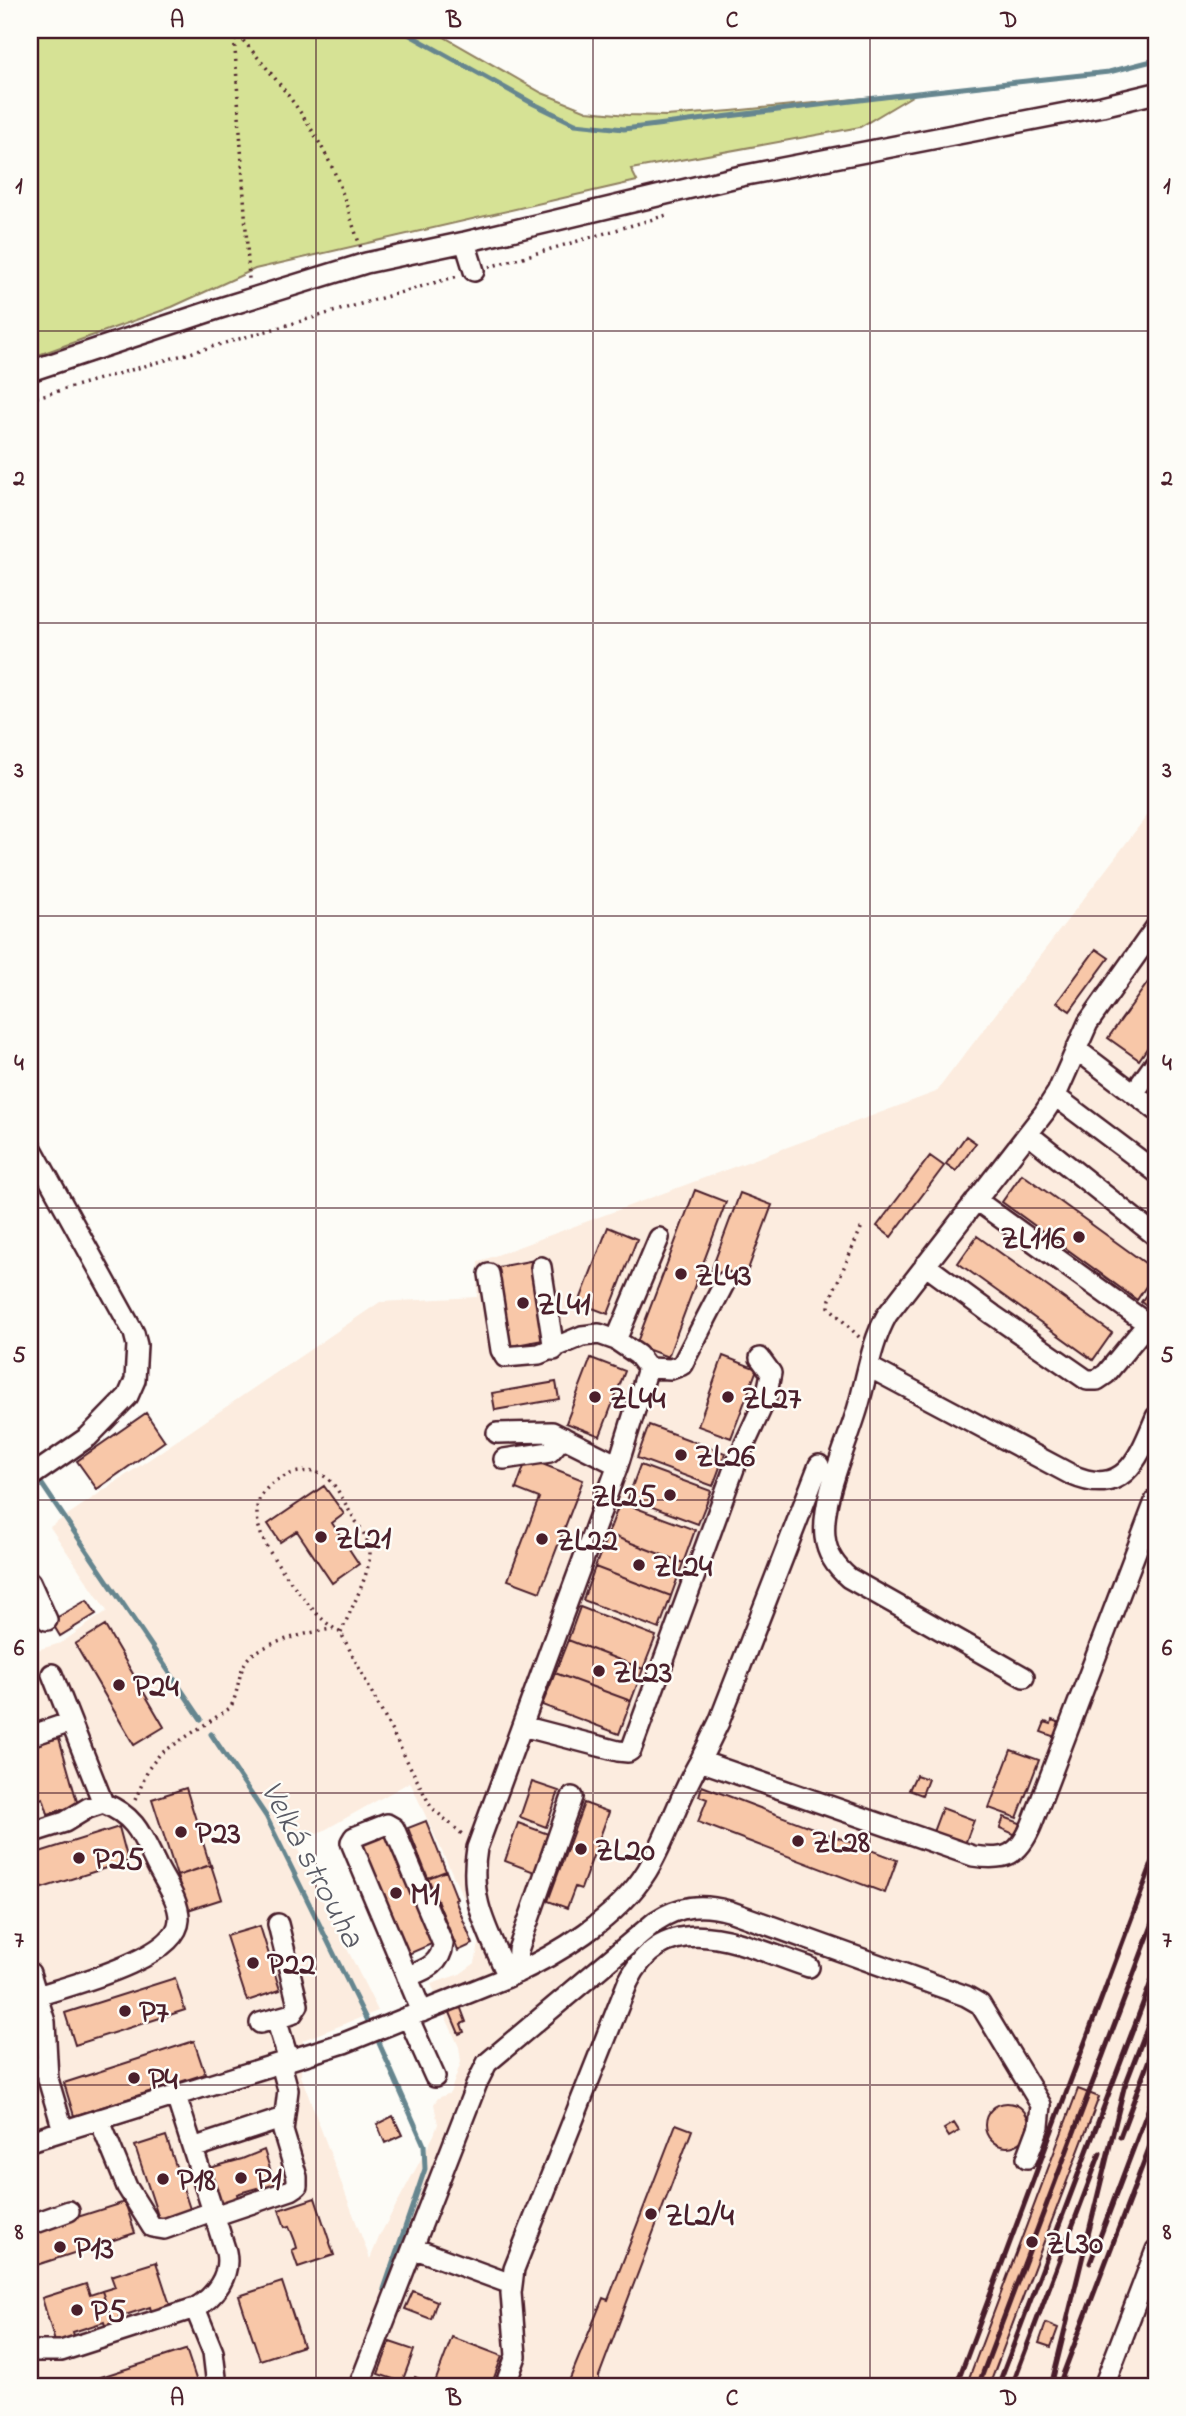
<svg xmlns="http://www.w3.org/2000/svg" width="1186" height="2416" viewBox="0 0 1186 2416" font-family="'Indie Flower',sans-serif">
<style>
.built{fill:#fcecdf;fill-rule:evenodd}
.green{fill:#d6e295;stroke:#908060;stroke-width:2}
.lines{fill:none;stroke-linecap:round;stroke-linejoin:round}
.stream{stroke:#66868f;stroke-width:5}
.building{fill:#f8c7a8;stroke:#4a1f2b;stroke-width:2}
.minor-casing{stroke:#4a1f2b;stroke-width:24}
.path{stroke:#4a1f2b;stroke-width:3.5;stroke-dasharray:2 5;stroke-linecap:butt}
.minor{stroke:#fdfcf7;stroke-width:19}
.rail{stroke:#4a1f2b;stroke-width:5}
.grid{fill:none;stroke:#4a1f2b;stroke-width:2;stroke-opacity:0.55}
.poi-dot{fill:#4a1f2b;stroke:#fdfcf7;stroke-width:2.5}
.labels{text-anchor:middle;stroke-width:5;stroke-linejoin:round;paint-order:stroke}
.poi-label{font-size:32px;font-weight:bold;fill:#4a1f2b;stroke:#fdfcf7;text-anchor:start}
.water-label{font-size:33px;font-style:italic;fill:#5a5b65;stroke:#fdfcf7}
.neatline{fill:none;stroke:#4a1f2b;stroke-width:2.5}
.grid-label{font-size:23px;text-anchor:middle;font-weight:bold;fill:#4a1f2b}
</style>
<rect width="100%" height="100%" fill="#fdfcf7"/>
<filter id="ink" filterUnits="userSpaceOnUse"><feTurbulence type="fractalNoise" baseFrequency=".0143" numOctaves="2"/><feDisplacementMap in="SourceGraphic" scale="14" xChannelSelector="R" yChannelSelector="G"/><feConvolveMatrix kernelMatrix="1 2 1 2 8 2 1 2 1" color-interpolation-filters="sRGB"/></filter>
<g filter="url(#ink)">
<path class="built" d="M 1156,804 L 1156,2386 L 30,2386 L 30,1652 L 61,1643 L 107,1611 L 50,1527 L 380,1302 L 477,1297 L 478,1262 L 936,1092 ZM 410,1782 L 476,1925 L 479,1944 L 475,1963 L 460,1974 L 431,1984 L 459,2047 L 461,2062 L 450,2093 L 438,2098 L 434,2104 L 438,2124 L 434,2135 L 380,2235 L 370,2259 L 301,2076 L 303,2040 L 378,2011 L 296,1846 Z"/>
<path class="green" d="M 30,30 L 432,30 L 542,93 L 587,111 L 627,115 L 666,116 L 731,111 L 917,93 L 860,127 L 631,169 L 637,181 L 255,269 L 172,307 L 30,358 Z"/>
<g class="lines">
<path class="stream" d="M 401,30 L 532,103 L 575,124 L 624,129 L 917,93 L 1109,72 L 1156,60
M 37,1477 L 201,1719
M 211,1734 L 266,1816 L 366,2019
M 379,2043 L 424,2145 L 425,2169 L 384,2289"/>
</g>
<path class="building" d="M 1096,949 L 1109,958 L 1070,1011 L 1057,1002 Z
M 1156,971 L 1156,1035 L 1139,1060 L 1108,1038 Z
M 966,1136 L 976,1143 L 956,1171 L 946,1164 Z
M 930,1156 L 944,1166 L 891,1237 L 877,1226 Z
M 1022,1174 L 1156,1271 L 1137,1300 L 1002,1202 Z
M 695,1190 L 726,1202 L 668,1357 L 636,1345 Z
M 740,1193 L 772,1205 L 743,1283 L 711,1271 Z
M 608,1227 L 637,1239 L 608,1314 L 579,1303 Z
M 977,1236 L 1112,1333 L 1093,1360 L 958,1263 Z
M 535,1260 L 548,1339 L 511,1346 L 498,1267 Z
M 1156,1281 L 1156,1313 L 1141,1302 Z
M 723,1356 L 757,1369 L 731,1438 L 698,1426 Z
M 591,1358 L 625,1371 L 600,1436 L 566,1423 Z
M 556,1382 L 559,1399 L 495,1410 L 492,1393 Z
M 146,1413 L 165,1441 L 97,1489 L 77,1461 Z
M 649,1425 L 725,1453 L 713,1486 L 637,1458 Z
M 527,1458 L 583,1480 L 540,1592 L 508,1580 L 539,1498 L 516,1489 Z
M 640,1465 L 711,1491 L 698,1524 L 628,1498 Z
M 324,1486 L 344,1514 L 332,1523 L 359,1564 L 332,1583 L 297,1531 L 280,1542 L 268,1524 Z
M 620,1502 L 695,1530 L 683,1563 L 608,1534 Z
M 608,1534 L 683,1563 L 671,1596 L 595,1567 Z
M 595,1567 L 671,1596 L 659,1629 L 583,1600 Z
M 87,1600 L 96,1614 L 60,1636 L 51,1621 Z
M 580,1607 L 656,1636 L 643,1669 L 568,1640 Z
M 105,1626 L 164,1727 L 134,1745 L 75,1644 Z
M 568,1640 L 643,1669 L 631,1701 L 555,1673 Z
M 555,1673 L 631,1701 L 619,1734 L 542,1705 Z
M 1052,1720 L 1060,1723 L 1055,1737 L 1041,1732 L 1045,1722 L 1051,1724 Z
M 59,1738 L 78,1805 L 48,1814 L 43,1798 L 30,1802 L 30,1757 L 36,1756 L 33,1745 Z
M 1011,1750 L 1039,1760 L 1017,1818 L 989,1808 Z
M 916,1775 L 928,1779 L 922,1795 L 909,1790 Z
M 532,1782 L 559,1791 L 546,1827 L 520,1817 Z
M 702,1786 L 897,1860 L 885,1893 L 698,1822 L 707,1799 L 699,1796 Z
M 186,1788 L 210,1865 L 177,1876 L 152,1799 Z
M 584,1803 L 609,1812 L 581,1889 L 575,1887 L 567,1908 L 548,1901 Z
M 942,1808 L 974,1820 L 965,1844 L 933,1832 Z
M 1004,1817 L 1020,1823 L 1016,1835 L 1000,1828 Z
M 426,1821 L 446,1871 L 428,1878 L 408,1828 Z
M 518,1823 L 551,1835 L 537,1873 L 505,1861 Z
M 119,1827 L 128,1861 L 30,1892 L 30,1855 Z
M 389,1831 L 436,1942 L 404,1956 L 357,1845 Z
M 211,1865 L 222,1899 L 188,1910 L 177,1876 Z
M 446,1871 L 457,1899 L 455,1900 L 473,1944 L 458,1951 L 428,1878 Z
M 260,1926 L 280,1990 L 247,2001 L 226,1936 Z
M 175,1978 L 185,2010 L 75,2045 L 65,2013 Z
M 460,2006 L 466,2022 L 461,2024 L 464,2032 L 459,2034 L 449,2010 Z
M 194,2041 L 205,2074 L 74,2116 L 64,2083 Z
M 1078,2089 L 1099,2097 L 989,2386 L 966,2386 Z
M985 2125a22 22 0 1 1 44 0a22 22 0 1 1-44 0Z
M 393,2116 L 402,2135 L 385,2143 L 377,2124 Z
M 954,2123 L 959,2131 L 949,2137 L 944,2129 Z
M 676,2124 L 692,2130 L 599,2376 L 599,2381 L 614,2386 L 567,2386 L 603,2298 L 608,2300 Z
M 166,2136 L 191,2212 L 160,2222 L 135,2146 Z
M 264,2150 L 276,2187 L 258,2193 L 257,2188 L 243,2192 L 237,2194 L 238,2199 L 218,2206 L 206,2169 L 242,2159 Z
M 315,2198 L 334,2255 L 298,2267 L 292,2250 L 297,2248 L 295,2241 L 289,2226 L 285,2227 L 279,2210 Z
M 125,2202 L 135,2233 L 31,2267 L 30,2232 Z
M 156,2262 L 171,2308 L 152,2314 L 150,2307 L 119,2317 L 121,2325 L 114,2327 L 102,2291 L 115,2287 L 111,2276 Z
M 282,2282 L 303,2346 L 260,2360 L 239,2296 Z
M 86,2284 L 90,2295 L 102,2291 L 114,2327 L 106,2329 L 104,2322 L 73,2332 L 75,2339 L 56,2345 L 42,2298 Z
M 413,2291 L 437,2301 L 431,2319 L 405,2309 Z
M 1046,2323 L 1058,2328 L 1051,2347 L 1039,2343 Z
M 452,2337 L 502,2356 L 491,2386 L 411,2386 L 415,2377 L 434,2385 Z
M 390,2342 L 414,2350 L 402,2382 L 378,2374 Z
M 186,2349 L 198,2385 L 73,2386 L 185,2350 Z"/>
<g class="lines">
<g class="minor-casing">
<path id="minor" d="M 465,242 L 474,271
M 30,371 L 217,309 L 366,263 L 465,242 L 741,176 L 1102,106 L 1156,93
M 1076,1049 L 1156,1110
M 1134,1093 L 1156,1062
M 1055,1096 L 1156,1172
M 1028,1134 L 1156,1236
M 30,1145 L 134,1333 L 137,1345 L 135,1380 L 128,1396 L 88,1437 L 30,1477
M 976,1200 L 1156,1330
M 925,1265 L 993,1315 L 1087,1380 L 1097,1380 L 1106,1374 L 1148,1323
M 541,1267 L 554,1350
M 616,1340 L 659,1238
M 869,1367 L 1072,1475 C 1125,1498 1139,1457 1156,1417
M 648,1368 L 671,1369 L 682,1365 L 725,1282
M 497,1433 L 552,1432 L 618,1465
M 504,1459 L 550,1452 L 563,1437
M 30,1582 L 47,1620
M 1024,1677 L 849,1578 C 836,1567 827,1555 825,1537 C 821,1499 847,1445 858,1407 C 867,1377 871,1343 887,1315 L 1044,1113 L 1057,1093 L 1088,1023 L 1156,927
M 522,1726 L 618,1751 L 628,1752 L 631,1750 L 736,1463 L 766,1398 L 771,1373 L 760,1358
M 30,1736 L 71,1722
M 700,1761 L 719,1722 L 819,1465
M 30,1833 L 65,1822 L 88,1808 L 103,1803 L 52,1674
M 30,1973 L 45,2022 L 48,2079 L 63,2130
M 517,1973 L 518,1950 L 572,1797
M 407,1977 C 424,1970 441,1965 443,1944 L 394,1828 L 387,1824 L 354,1837 L 351,1842 L 352,1845 L 422,2012
M 508,1977 C 557,1955 618,1918 647,1871 C 668,1836 679,1796 700,1761 L 973,1856 C 1006,1861 1019,1856 1032,1824 L 1156,1499
M 37,1996 C 68,1986 177,1959 179,1920 C 180,1902 165,1882 157,1866 C 142,1836 136,1816 103,1803
M 408,2017 L 435,2077
M 276,2019 L 289,2061
M 260,2023 L 292,2014 L 298,2005 L 278,1924
M 30,2069 L 47,2064
M 99,2119 L 127,2187 L 152,2227 L 164,2229 L 212,2212
M 30,2141 L 344,2043 L 508,1977 C 488,1930 468,1901 477,1848 L 618,1465 L 648,1368 L 638,1355 L 616,1340 L 599,1334 L 582,1336 L 539,1354 L 505,1357 L 501,1350 L 489,1274
M 193,2148 L 284,2118
M 214,2216 L 291,2190 L 297,2186 L 297,2177 L 283,2131 L 288,2090 L 281,2064
M 30,2225 L 69,2211
M 413,2248 L 511,2284
M 195,2308 L 213,2352 L 217,2386
M 30,2351 L 61,2351 L 195,2308 C 215,2297 231,2275 226,2252 L 176,2096
M 359,2386 L 477,2083 L 487,2063 L 656,1921 C 679,1906 701,1903 729,1911 L 966,1996 L 980,2004 L 1041,2105 L 1039,2126 L 1027,2158
M 505,2386 L 516,2356 L 511,2293 L 514,2269 L 628,1982 C 667,1902 747,1947 809,1967
M 1104,2386 L 1156,2250"/>
</g>
<path class="path" d="M 234,30 C 270,71 305,112 329,161 C 343,188 350,219 361,248
M 234,32 L 249,279
M 489,267 L 667,215
M 30,399 L 458,276
M 859,1337 L 829,1307 L 830,1299 L 863,1224
M 341,1633 C 350,1610 369,1577 370,1553 C 370,1539 359,1527 352,1515 C 344,1503 337,1484 324,1476 C 302,1462 259,1482 257,1508 C 256,1534 269,1552 283,1571 C 300,1594 317,1619 341,1633 L 431,1807 L 463,1835
M 135,1800 L 149,1768 L 160,1754 L 230,1708 C 239,1693 237,1676 246,1661 C 256,1644 313,1631 333,1629"/>
<use href="#minor" class="minor"/>
<path class="rail" d="M 1120,2137 L 1156,2041
M 1090,2263 L 1156,2089
M 1059,2385 L 1156,2130
M 956,2386 L 1156,1853
M 978,2386 L 1156,1915
M 998,2386 L 1156,1969
M 1012,2386 L 1100,2153
M 1051,2386 L 1124,2088 L 1156,2005"/>
</g>
</g>
<path class="grid" d="M 316,30 L 316,2386M 593,30 L 593,2386M 870,30 L 870,2386M 30,331 L 1156,331M 30,623 L 1156,623M 30,916 L 1156,916M 30,1208 L 1156,1208M 30,1500 L 1156,1500M 30,1793 L 1156,1793M 30,2085 L 1156,2085"/>
<g class="poi-dot">
<circle cx="1079" cy="1237" r="7"/>
<circle cx="681" cy="1274" r="7"/>
<circle cx="523" cy="1303" r="7"/>
<circle cx="595" cy="1397" r="7"/>
<circle cx="728" cy="1397" r="7"/>
<circle cx="681" cy="1455" r="7"/>
<circle cx="670" cy="1495" r="7"/>
<circle cx="321" cy="1537" r="7"/>
<circle cx="542" cy="1539" r="7"/>
<circle cx="639" cy="1565" r="7"/>
<circle cx="599" cy="1671" r="7"/>
<circle cx="119" cy="1685" r="7"/>
<circle cx="181" cy="1832" r="7"/>
<circle cx="798" cy="1841" r="7"/>
<circle cx="581" cy="1849" r="7"/>
<circle cx="79" cy="1858" r="7"/>
<circle cx="396" cy="1893" r="7"/>
<circle cx="253" cy="1963" r="7"/>
<circle cx="125" cy="2011" r="7"/>
<circle cx="134" cy="2078" r="7"/>
<circle cx="241" cy="2178" r="7"/>
<circle cx="163" cy="2179" r="7"/>
<circle cx="651" cy="2214" r="7"/>
<circle cx="1032" cy="2242" r="7"/>
<circle cx="60" cy="2247" r="7"/>
<circle cx="77" cy="2310" r="7"/>
</g>
<g class="labels">
<g class="poi-label">
<text x="1065" y="1248" text-anchor="end">ZL116</text>
<text x="695" y="1285">ZL43</text>
<text x="537" y="1314">ZL41</text>
<text x="609" y="1408">ZL44</text>
<text x="742" y="1408">ZL27</text>
<text x="695" y="1466">ZL26</text>
<text x="656" y="1506" text-anchor="end">ZL25</text>
<text x="335" y="1548">ZL21</text>
<text x="556" y="1550">ZL22</text>
<text x="653" y="1576">ZL24</text>
<text x="613" y="1682">ZL23</text>
<text x="133" y="1696">P24</text>
<text x="195" y="1843">P23</text>
<text x="812" y="1852">ZL28</text>
<text x="595" y="1860">ZL20</text>
<text x="93" y="1869">P25</text>
<text x="410" y="1904">M1</text>
<text x="267" y="1974">P22</text>
<text x="139" y="2022">P7</text>
<text x="148" y="2089">P4</text>
<text x="255" y="2189">P1</text>
<text x="177" y="2190">P18</text>
<text x="665" y="2225">ZL2/4</text>
<text x="1046" y="2253">ZL30</text>
<text x="74" y="2258">P13</text>
<text x="91" y="2321">P5</text>
</g>
<g class="water-label">
<text transform="translate(314 1863) rotate(62)" y="12">Velká strouha</text>
</g>
</g>
<rect width="1186" height="2416" fill="none" stroke="#fdfcf7" stroke-width="77"/>
<rect x="38" y="38" width="1110" height="2340" class="neatline"/>
<g class="grid-label">
<text x="177" y="27">A</text>
<text x="454" y="27">B</text>
<text x="732" y="27">C</text>
<text x="1009" y="27">D</text>
<text x="19" y="193">1</text>
<text x="1167" y="193">1</text>
<text x="19" y="485">2</text>
<text x="1167" y="485">2</text>
<text x="19" y="777">3</text>
<text x="1167" y="777">3</text>
<text x="19" y="1070">4</text>
<text x="1167" y="1070">4</text>
<text x="19" y="1362">5</text>
<text x="1167" y="1362">5</text>
<text x="19" y="1655">6</text>
<text x="1167" y="1655">6</text>
<text x="19" y="1947">7</text>
<text x="1167" y="1947">7</text>
<text x="19" y="2239">8</text>
<text x="1167" y="2239">8</text>
<text x="177" y="2405">A</text>
<text x="454" y="2405">B</text>
<text x="732" y="2405">C</text>
<text x="1009" y="2405">D</text>
</g>
</svg>
